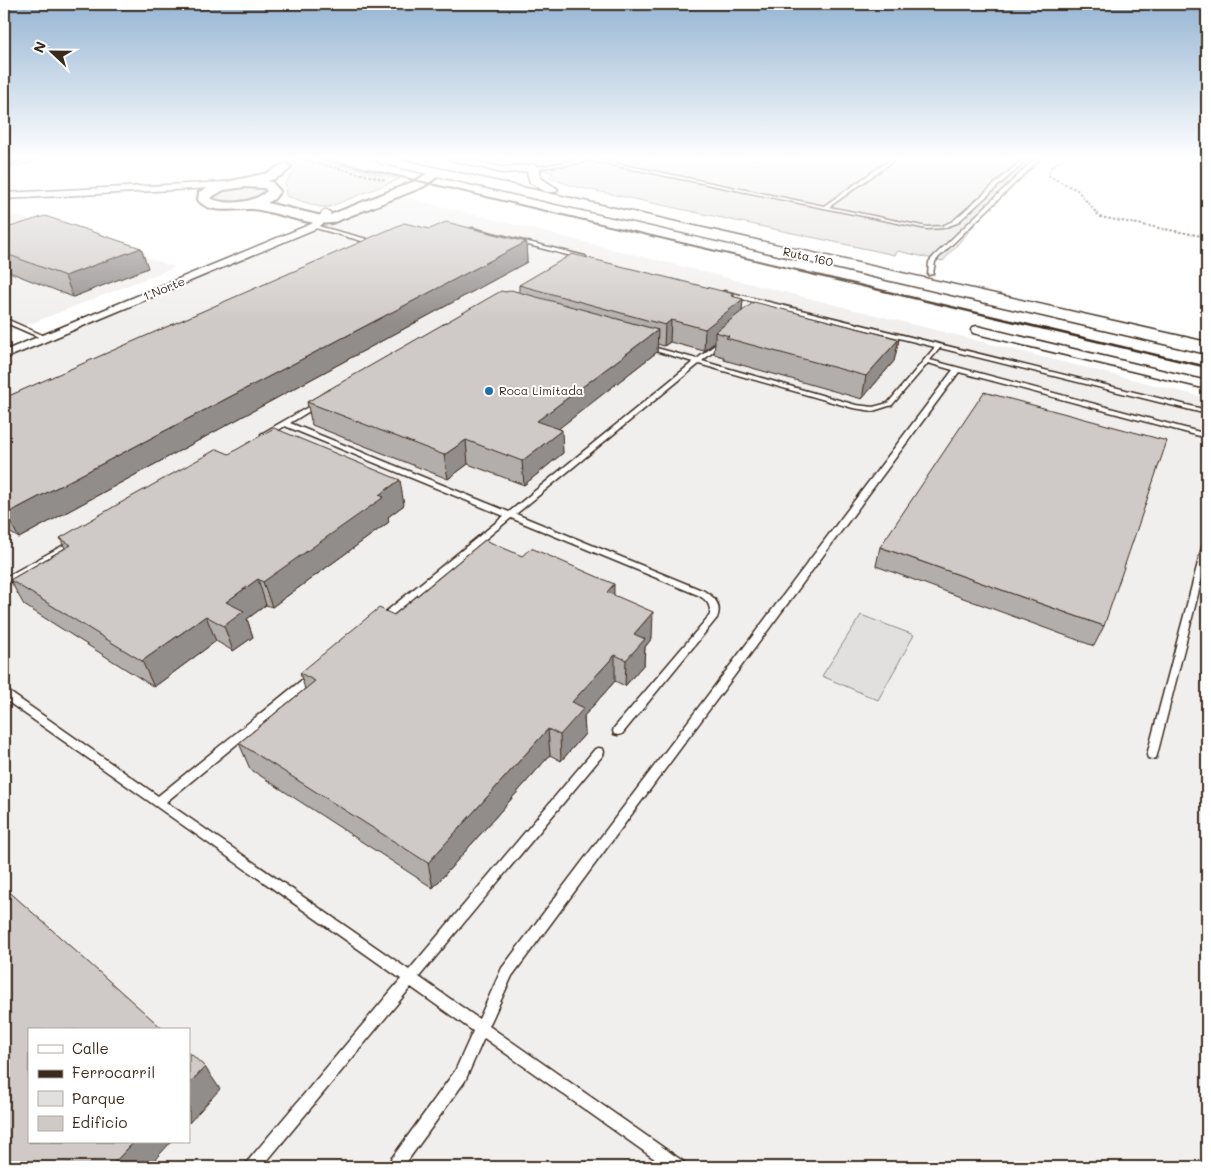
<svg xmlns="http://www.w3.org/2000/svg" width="1211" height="1171" viewBox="0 0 1211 1171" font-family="Mali,sans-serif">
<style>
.built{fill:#f1efee;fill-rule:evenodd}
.green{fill:#e2e0de;stroke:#8e857e}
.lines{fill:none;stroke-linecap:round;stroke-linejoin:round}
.lane-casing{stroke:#3b2a1e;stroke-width:3}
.street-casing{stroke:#3b2a1e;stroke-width:3}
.secondary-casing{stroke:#3b2a1e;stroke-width:4}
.highway-casing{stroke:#3b2a1e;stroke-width:3}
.path{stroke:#3b2a1e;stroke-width:2;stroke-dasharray:2.5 2;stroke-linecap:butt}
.lane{fill:#fff;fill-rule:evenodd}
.street{fill:#fff;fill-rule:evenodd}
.secondary{fill:#fff;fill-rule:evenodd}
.highway{fill:#fff;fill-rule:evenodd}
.rail-far1{stroke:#3b2a1e;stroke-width:2}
.rail{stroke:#3b2a1e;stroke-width:2.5}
.wall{fill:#b2aeab;stroke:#3b2a1e}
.shaded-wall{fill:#918d8b;stroke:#3b2a1e}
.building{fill:#cfcac7;stroke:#3b2a1e}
.poi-dot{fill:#1f6fb2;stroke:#fff;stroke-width:2}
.labels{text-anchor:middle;stroke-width:4;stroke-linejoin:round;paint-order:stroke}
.far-street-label{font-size:12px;fill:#3b2a1e;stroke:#fff}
.far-poi-label{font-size:12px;fill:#3b2a1e;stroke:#fff;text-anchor:start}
</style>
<rect width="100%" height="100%" fill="#fff"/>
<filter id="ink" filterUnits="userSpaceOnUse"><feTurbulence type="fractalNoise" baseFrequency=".02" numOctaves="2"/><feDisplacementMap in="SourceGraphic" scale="10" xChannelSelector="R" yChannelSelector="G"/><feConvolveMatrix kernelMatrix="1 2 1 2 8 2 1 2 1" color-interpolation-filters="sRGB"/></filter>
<g filter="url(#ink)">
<path class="built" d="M 400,196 L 1207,398 L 1207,1167 L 4,1167 L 4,360 ZM 29,1030 L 189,1030 L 189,1142 L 29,1142 Z
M 4,215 L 14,215 L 175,267 L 4,334 Z"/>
<path class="green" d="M 288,159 L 316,159 L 400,179 L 329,207 L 320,207 L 286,196 L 285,183 L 296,169 Z
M 493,159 L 1040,159 L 991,206 L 943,261 L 898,251 L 895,255 L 573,186 L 550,178 L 553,172 Z
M 237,186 L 261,187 L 266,193 C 254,203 224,208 212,197 L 218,191 Z
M 861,615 L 914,635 L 878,700 L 822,676 Z"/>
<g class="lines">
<g class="lane-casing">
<path id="lane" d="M 584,159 L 595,159 L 824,206 L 891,159 L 896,159 L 829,207 L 927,227 L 942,226 L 953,221 L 1023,159 L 1028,159 L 957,223 L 943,228 L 927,229 L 588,160 L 581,163 L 533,169 L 531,168 Z
M 1035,159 L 1040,159 L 938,258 L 935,262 L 933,274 L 928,275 L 929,262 L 934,256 Z
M 314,225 L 378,242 L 379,243 L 376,245 L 312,227 L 312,226 Z
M 472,228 L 585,256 L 586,257 L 583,259 L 470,230 L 470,229 Z
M 724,291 L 1207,410 L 1207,414 L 940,348 L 930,360 L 1207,434 L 1207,438 L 959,372 L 512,976 L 489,1026 L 684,1162 L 686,1167 L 666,1167 L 484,1038 L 465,1081 L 403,1167 L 387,1167 L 389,1162 L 455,1071 L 473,1031 L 411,987 L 262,1167 L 245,1167 L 247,1162 L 401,979 L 4,699 L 4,690 L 8,691 L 158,796 L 308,675 L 314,675 L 316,678 L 314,681 L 166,802 L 409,970 L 595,749 L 599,748 L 603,749 L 604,752 L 603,755 L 419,977 L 479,1019 L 502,968 L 953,370 L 928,363 L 892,405 L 873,411 L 853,408 L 699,364 L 516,514 L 704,591 C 715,597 722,606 717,618 L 622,734 L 618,735 L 614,734 L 613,731 L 614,728 L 710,615 C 711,605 707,600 698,595 L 511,518 L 384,622 L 378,622 L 376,620 L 378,618 L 504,516 L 285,426 L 268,436 L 262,436 L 261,434 L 317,402 L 321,402 L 321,404 L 290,423 L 509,512 L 693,362 L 645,348 L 645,346 L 649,346 L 697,359 L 721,340 L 725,340 L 725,342 L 702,361 L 856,405 L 873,407 L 888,403 L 935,347 L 722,294 L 722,292 Z
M 4,318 L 47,337 L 48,338 L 43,339 L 4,322 Z
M 73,540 L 76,541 L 77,543 L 76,545 L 4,585 L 4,578 Z
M 1207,541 L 1207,559 L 1157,755 L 1156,758 L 1152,759 L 1148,758 L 1147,755 L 1203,544 Z"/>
</g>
<g class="street-casing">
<path id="street" d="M 448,159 L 464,159 L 502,167 L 533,165 L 537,168 L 533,171 L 502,173 Z
M 227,182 L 230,183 L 230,187 L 4,199 L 4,193 Z
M 326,210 L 331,213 L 325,222 L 317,228 L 4,359 L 4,351 L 311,224 L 318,218 L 323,211 Z
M 977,326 L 1207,381 L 1207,389 L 973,333 L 971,330 L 973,327 Z"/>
</g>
<g class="secondary-casing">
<path id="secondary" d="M 285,163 L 291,167 C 285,175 276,179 267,181 L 272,182 L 280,191 L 274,199 L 267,203 L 322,216 L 330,215 L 415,181 L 433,170 L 441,170 L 443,173 L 423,187 L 332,223 C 307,226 278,212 253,209 C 236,208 210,215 198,200 L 199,192 L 217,184 L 268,173 ZM 245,187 L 264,188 L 267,191 C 254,203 226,206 210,198 L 224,190 Z"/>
</g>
<g class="highway-casing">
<path id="highway" d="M 374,159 L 398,159 L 1207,342 L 1207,354 L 380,163 Z
M 533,164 L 540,168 L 541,178 L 558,189 L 556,192 L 546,192 L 530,183 L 526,168 Z"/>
</g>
<path class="path" d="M 299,159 L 386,180
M 1063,159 L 1051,167 L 1049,176 L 1077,190 L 1100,217 L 1207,237
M 4,170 L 41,159"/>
<use href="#lane" class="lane"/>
<use href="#street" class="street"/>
<use href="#secondary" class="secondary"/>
<use href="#highway" class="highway"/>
<path class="rail-far1" d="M 325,159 L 805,272"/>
<path class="rail" d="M 799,271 L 1207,367"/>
</g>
<path class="wall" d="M 4,229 L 141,248 L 148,268 L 73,297 L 4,270 Z
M 430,229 L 526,242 L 527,262 L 19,538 L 4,529 L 4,398 Z
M 519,285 L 734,294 L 734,297 L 743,299 L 742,312 L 899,339 L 894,361 L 862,399 L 724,360 L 724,357 L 714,354 L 715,342 L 704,351 L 670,342 L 664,346 L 657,344 L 657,352 L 559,428 L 563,453 L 524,485 L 468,464 L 448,479 L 312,425 L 307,402 L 506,292 L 519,292 Z
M 404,505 L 388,517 L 389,522 L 272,607 L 266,605 L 247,619 L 253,637 L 233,651 L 216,641 L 154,687 L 24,605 L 10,580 L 65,548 L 60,538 Z
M 880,547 L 1104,626 L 1094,646 L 876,566 Z
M 614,596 L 652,638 L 645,647 L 644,664 L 625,686 L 615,681 L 584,716 L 585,734 L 561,761 L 550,755 L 433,888 L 250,769 L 239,743 L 305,689 L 300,673 L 394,615 Z"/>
<path class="shaded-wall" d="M 4,159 L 31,159 L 4,167 Z
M 526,242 L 527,262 L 19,538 L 6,514 Z
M 141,248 L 148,268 L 73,297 L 65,276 Z
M 734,294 L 733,307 L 743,299 L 741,320 L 715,332 L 715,342 L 704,351 L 705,329 L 731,296 Z
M 671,320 L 670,342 L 664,346 L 665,325 Z
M 658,330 L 657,352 L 539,444 L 537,421 Z
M 899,339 L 894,361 L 862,399 L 866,376 Z
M 562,430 L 563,453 L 524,485 L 522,461 Z
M 466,440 L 468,464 L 448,479 L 444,455 Z
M 400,480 L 404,505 L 388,517 L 389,522 L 272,607 L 263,582 L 379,495 Z
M 258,579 L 266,605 L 247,619 L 253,637 L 233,651 L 224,626 L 226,602 Z
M 614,584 L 614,610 L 607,592 Z
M 653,612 L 652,638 L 645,647 L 644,664 L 625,686 L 626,660 L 634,634 Z
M 206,616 L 216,641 L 154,687 L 142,661 Z
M 615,655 L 615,681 L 584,716 L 585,734 L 561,761 L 560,735 L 572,702 Z
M 548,729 L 550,755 L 433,888 L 428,863 Z
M 205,1067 L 220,1089 L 189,1123 L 189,1084 Z
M 134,1142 L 171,1142 L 148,1167 L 110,1167 Z"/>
<path class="building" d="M 45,216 L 141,248 L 65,276 L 4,253 L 4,229 Z
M 446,222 L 526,242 L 6,514 L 4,512 L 4,398 L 404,223 L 430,229 Z
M 572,254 L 734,294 L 731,296 L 743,299 L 705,329 L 671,320 L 665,325 L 519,285 Z
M 511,290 L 658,330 L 537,421 L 562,430 L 522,461 L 466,440 L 444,455 L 307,402 L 501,291 L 506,292 Z
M 754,302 L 899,339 L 866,376 L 726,338 L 729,336 L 715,332 Z
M 984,392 L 1167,441 L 1104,626 L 880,547 Z
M 274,428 L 400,480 L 379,495 L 384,497 L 263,582 L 258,579 L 226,602 L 244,611 L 224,626 L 206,616 L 142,661 L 10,580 L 71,545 L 60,538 L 115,506 L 217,449 L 229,454 Z
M 485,540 L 522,556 L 531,548 L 614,584 L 607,592 L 653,612 L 634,634 L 645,639 L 626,660 L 615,655 L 572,702 L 584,708 L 560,735 L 548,729 L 428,863 L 239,743 L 315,681 L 300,673 L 379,608 L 394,615 Z
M 4,887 L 164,1030 L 29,1030 L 29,1142 L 134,1142 L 110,1167 L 4,1167 Z
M 189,1052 L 205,1067 L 189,1084 Z"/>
</g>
<linearGradient id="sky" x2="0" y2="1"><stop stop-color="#96b5d3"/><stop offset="0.49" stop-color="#fff"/><stop offset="1" stop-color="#fff" stop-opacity="0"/></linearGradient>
<rect width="1211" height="323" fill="url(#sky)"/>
<circle class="poi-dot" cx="489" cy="391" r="5"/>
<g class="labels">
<g class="far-street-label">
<text transform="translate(808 257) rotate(13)" y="4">Ruta 160</text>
<text transform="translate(164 289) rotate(-22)" y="4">1 Norte</text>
</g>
<g class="far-poi-label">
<text x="499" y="395">Roca Limitada</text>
</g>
</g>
<rect width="1211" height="1171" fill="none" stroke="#fff" stroke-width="20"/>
<rect x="10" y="10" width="1191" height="1151" fill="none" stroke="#3b2a1e" stroke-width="2" filter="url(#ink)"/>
<rect x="28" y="1028" width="162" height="115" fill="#ffffff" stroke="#b1aaa5"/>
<rect x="38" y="1045" width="25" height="8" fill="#ffffff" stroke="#b1aaa5"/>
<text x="72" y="1054" font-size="15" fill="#3b2a1e">Calle</text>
<rect x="38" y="1070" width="25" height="8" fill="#3b2a1e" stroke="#b1aaa5"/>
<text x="72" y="1078" font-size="15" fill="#3b2a1e">Ferrocarril</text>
<rect x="38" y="1091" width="25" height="15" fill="#e2e0de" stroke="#b1aaa5"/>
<text x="72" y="1104" font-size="15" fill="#3b2a1e">Parque</text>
<rect x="38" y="1116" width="25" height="15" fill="#cfcac7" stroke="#b1aaa5"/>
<text x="72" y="1128" font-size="15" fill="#3b2a1e">Edificio</text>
<g transform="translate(52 52) rotate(292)" stroke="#ffffff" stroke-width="4" paint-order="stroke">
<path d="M0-4L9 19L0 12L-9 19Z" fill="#3b2a1e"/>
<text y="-8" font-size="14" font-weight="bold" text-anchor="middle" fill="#3b2a1e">N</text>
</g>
</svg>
